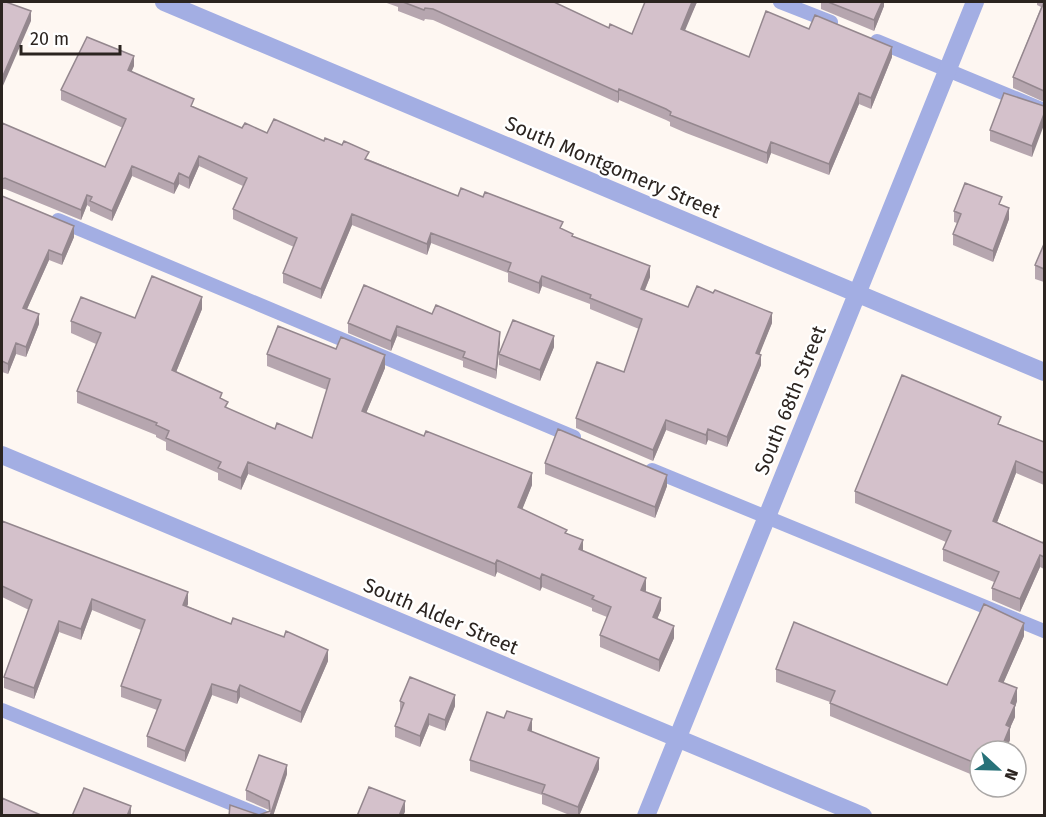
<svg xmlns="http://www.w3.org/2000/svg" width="1046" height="817" viewBox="0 0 1046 817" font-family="'Fira Sans',sans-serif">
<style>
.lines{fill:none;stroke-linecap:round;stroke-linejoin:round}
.lane{stroke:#a3aee3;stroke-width:14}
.street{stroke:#a3aee3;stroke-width:18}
.wall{fill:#b6a6af}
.shaded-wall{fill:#94878e}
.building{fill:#d4c1cb;stroke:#94878e;stroke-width:1.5}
.labels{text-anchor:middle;stroke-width:5;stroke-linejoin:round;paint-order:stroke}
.street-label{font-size:20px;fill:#2b2420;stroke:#fff}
</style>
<rect width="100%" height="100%" fill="#fef7f2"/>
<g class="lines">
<path class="lane" d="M 780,2 L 831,22
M 877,41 L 1044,110
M 58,220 L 574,437
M 652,470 L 1044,631
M 2,710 L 262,816"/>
<path class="street" d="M 164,2 L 1044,372
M 2,455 L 863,816
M 646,816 L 975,2"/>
</g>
<path class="wall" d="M 384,2 L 554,2 L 609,28 L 632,34 L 645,2 L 697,2 L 684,30 L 749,57 L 809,29 L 892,57 L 871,109 L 859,104 L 829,175 L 771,153 L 767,164 L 686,133 L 670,126 L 670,122 L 666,120 L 619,100 L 618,103 L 433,20 L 425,19 L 424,21 L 398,11 L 398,7 Z
M 821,2 L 884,2 L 884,6 L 874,31 L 821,9 Z
M 1037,2 L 1044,2 L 1044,102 L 1013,88 L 1013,77 L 1041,7 L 1037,5 Z
M 134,66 L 131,71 L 194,107 L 242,128 L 267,133 L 324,141 L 458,196 L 563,229 L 573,237 L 650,277 L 645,290 L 688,307 L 772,323 L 759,354 L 761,365 L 727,447 L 708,440 L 706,445 L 666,430 L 653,461 L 576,428 L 576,418 L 624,372 L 639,329 L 590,309 L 590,304 L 542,286 L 539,294 L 508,282 L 508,273 L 431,243 L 427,255 L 352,225 L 321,299 L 283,283 L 283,273 L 294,247 L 233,219 L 233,209 L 243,186 L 199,166 L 189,189 L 179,184 L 174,194 L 132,176 L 112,221 L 90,211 L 90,207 L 87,205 L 81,220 L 5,189 L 2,189 L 2,123 L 105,167 L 123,128 L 61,100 L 61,90 Z
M 1044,106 L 1032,157 L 990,141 L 990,130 Z
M 2,196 L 74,237 L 62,265 L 49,260 L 27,309 L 39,324 L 26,357 L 16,354 L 8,374 L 2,372 Z
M 1002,205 L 1009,219 L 993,262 L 953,245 L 953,234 L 957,223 L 954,222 L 954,211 Z
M 1044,244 L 1044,282 L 1035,279 L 1035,265 Z
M 364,285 L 500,342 L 496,379 L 463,367 L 463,361 L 397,336 L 391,351 L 348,333 L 348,323 Z
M 202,309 L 176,372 L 222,399 L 228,409 L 275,429 L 312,438 L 327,390 L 267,366 L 267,354 L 336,349 L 385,368 L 366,413 L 532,485 L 522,509 L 567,533 L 583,551 L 646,590 L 645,592 L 661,610 L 657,619 L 674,638 L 659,672 L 600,647 L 600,635 L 607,617 L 592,611 L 592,608 L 542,587 L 540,591 L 497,572 L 495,577 L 248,474 L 241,490 L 218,480 L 218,473 L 166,450 L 166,442 L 156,437 L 156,435 L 77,403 L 77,391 L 96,344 L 71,333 L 71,321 L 135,318 Z
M 554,347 L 540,381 L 499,365 L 499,354 Z
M 1001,426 L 1044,442 L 1044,485 L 1016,473 L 997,522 L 1043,543 L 1044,540 L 1044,569 L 1040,567 L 1020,612 L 992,600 L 992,588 L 994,582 L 943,561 L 943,549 L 946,542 L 855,503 L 855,491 Z
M 545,463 L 667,486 L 655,518 L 545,474 Z
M 2,521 L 188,604 L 187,606 L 231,624 L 328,661 L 301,723 L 240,697 L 237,704 L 212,695 L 185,762 L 147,747 L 147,736 L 157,710 L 121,697 L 121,686 L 141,630 L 92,610 L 81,640 L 59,632 L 34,699 L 4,688 L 4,677 L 29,610 L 2,597 Z
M 1024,636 L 1003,683 L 1017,701 L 1015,707 L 1015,717 L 1010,728 L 1010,740 L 1005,751 L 980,751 L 980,778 L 830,716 L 830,702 L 776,682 L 776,669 L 947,685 Z
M 400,701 L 455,706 L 445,731 L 429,725 L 420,747 L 395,737 L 395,726 L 400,713 Z
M 532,730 L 532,731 L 599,769 L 579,816 L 572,816 L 542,804 L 542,795 L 470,771 L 470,760 Z
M 287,774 L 273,816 L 229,816 L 259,815 L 269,811 L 269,810 L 246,800 L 246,790 Z"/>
<path class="shaded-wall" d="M 692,2 L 697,2 L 681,40 L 681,29 Z
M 882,2 L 884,2 L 884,6 L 874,31 L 874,20 Z
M 31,11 L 31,21 L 2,88 L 2,78 Z
M 892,47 L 892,57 L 871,109 L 871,98 Z
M 134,56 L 134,66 L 128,80 L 128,70 Z
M 619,89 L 619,100 L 618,103 L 618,92 Z
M 859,93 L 859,104 L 829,175 L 829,164 Z
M 1044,114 L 1044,125 L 1032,157 L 1032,146 Z
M 771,142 L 771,153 L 767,164 L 767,153 Z
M 199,156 L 199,166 L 189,189 L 189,178 Z
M 132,166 L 132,176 L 112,221 L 112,211 Z
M 179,173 L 179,184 L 174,194 L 174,184 Z
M 87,195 L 87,205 L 81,220 L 81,210 Z
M 1009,208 L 1009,219 L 993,262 L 993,251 Z
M 352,214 L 352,225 L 321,299 L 321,289 Z
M 74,226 L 74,237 L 62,265 L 62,255 Z
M 431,233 L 431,243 L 427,255 L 427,244 Z
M 49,250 L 49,260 L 23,318 L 23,308 Z
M 650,266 L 650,277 L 641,299 L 641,289 Z
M 542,276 L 542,286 L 539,294 L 539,283 Z
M 202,297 L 202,309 L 172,382 L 172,370 Z
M 772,313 L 772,323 L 756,363 L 756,353 Z
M 39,314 L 39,324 L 26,357 L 26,347 Z
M 397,326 L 397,336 L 391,351 L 391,341 Z
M 500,332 L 500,342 L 496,379 L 496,370 Z
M 554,336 L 554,347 L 540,381 L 540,370 Z
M 16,343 L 16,354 L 8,374 L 8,364 Z
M 385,355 L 385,368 L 362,423 L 362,411 Z
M 761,355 L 761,365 L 727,447 L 727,437 Z
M 666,420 L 666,430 L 653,461 L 653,450 Z
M 708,429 L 708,440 L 706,445 L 706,435 Z
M 1016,461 L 1016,473 L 993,533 L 993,521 Z
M 248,462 L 248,474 L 241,490 L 241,478 Z
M 532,473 L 532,485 L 518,520 L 518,507 Z
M 667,475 L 667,486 L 655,518 L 655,507 Z
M 583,540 L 583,553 L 579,549 Z
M 1040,555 L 1040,567 L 1020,612 L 1020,599 Z
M 497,560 L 497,572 L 495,577 L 495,564 Z
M 542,574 L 542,587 L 540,591 L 540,579 Z
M 646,578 L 646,590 L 641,602 L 641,590 Z
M 188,592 L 188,604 L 183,616 L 183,605 Z
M 661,598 L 661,610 L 653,629 L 653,617 Z
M 92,599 L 92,610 L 81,640 L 81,629 Z
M 59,621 L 59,632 L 34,699 L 34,688 Z
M 1024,623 L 1024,636 L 999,693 L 999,681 Z
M 674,626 L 674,638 L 659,672 L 659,660 Z
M 328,650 L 328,661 L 301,723 L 301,712 Z
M 212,684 L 212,695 L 185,762 L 185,751 Z
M 240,685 L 240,697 L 237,704 L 237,692 Z
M 1017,688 L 1017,701 L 1015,707 L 1015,717 L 1010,728 L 1010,740 L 1005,751 L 1000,751 L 1011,703 Z
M 455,695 L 455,706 L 445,731 L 445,720 Z
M 429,714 L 429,725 L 420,747 L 420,736 Z
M 532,719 L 532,730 L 528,741 L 528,730 Z
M 599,758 L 599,769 L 579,816 L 578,816 L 578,807 Z
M 287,765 L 287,774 L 273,816 L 270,816 Z
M 405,801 L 405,812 L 403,816 L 399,816 Z
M 131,806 L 131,816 L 127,816 Z"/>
<path class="building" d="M 2,2 L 6,2 L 31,11 L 2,78 Z
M 403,2 L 554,2 L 609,28 L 610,24 L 632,34 L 645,2 L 692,2 L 681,29 L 749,57 L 766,11 L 809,29 L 815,15 L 892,47 L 871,98 L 859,93 L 829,164 L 771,142 L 767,153 L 670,115 L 671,112 L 666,109 L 619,89 L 618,92 L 433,9 L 425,8 L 424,10 Z
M 828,2 L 882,2 L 874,20 Z
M 1044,2 L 1044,91 L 1013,77 Z
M 87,37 L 134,56 L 128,70 L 194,99 L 191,106 L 242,128 L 245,123 L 267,133 L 274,119 L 324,141 L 325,138 L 342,145 L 344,141 L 369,152 L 365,159 L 458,196 L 461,188 L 483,197 L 485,192 L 563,222 L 560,228 L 573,234 L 572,236 L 650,266 L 641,289 L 688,307 L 697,286 L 713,293 L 715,290 L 772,313 L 756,353 L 761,355 L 727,437 L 708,429 L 706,435 L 666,420 L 653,450 L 576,418 L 597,362 L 624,372 L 642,319 L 590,298 L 591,295 L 542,276 L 539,283 L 508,271 L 511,263 L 431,233 L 427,244 L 352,214 L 321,289 L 283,273 L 297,238 L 233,209 L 247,178 L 199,156 L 189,178 L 179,173 L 174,184 L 132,166 L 112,211 L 90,201 L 92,197 L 87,195 L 81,210 L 5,178 L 2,179 L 2,123 L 105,167 L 126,119 L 61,90 Z
M 1004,93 L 1044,106 L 1044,114 L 1032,146 L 990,130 Z
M 965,183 L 1002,197 L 999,204 L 1009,208 L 993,251 L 953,234 L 961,214 L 954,211 Z
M 2,196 L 74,226 L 62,255 L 49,250 L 23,308 L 39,314 L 26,347 L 16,343 L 8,364 L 2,361 Z
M 1044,244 L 1044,269 L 1035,265 Z
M 152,276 L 202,297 L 172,370 L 222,393 L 220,398 L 228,402 L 225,407 L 275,429 L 277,423 L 312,438 L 330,379 L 267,354 L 278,326 L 336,349 L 341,337 L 385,355 L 362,411 L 424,436 L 426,431 L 532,473 L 518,507 L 567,530 L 565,533 L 583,540 L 579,549 L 646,578 L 641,590 L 661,598 L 653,617 L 674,626 L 659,660 L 600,635 L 611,607 L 592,599 L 594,596 L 542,574 L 540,579 L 497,560 L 495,564 L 248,462 L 241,478 L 218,468 L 221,462 L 166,438 L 169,431 L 156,425 L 157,423 L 77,391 L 101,333 L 71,321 L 81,297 L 135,318 Z
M 364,285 L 432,314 L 436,305 L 500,332 L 496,370 L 463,357 L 465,352 L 397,326 L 391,341 L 348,323 Z
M 513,320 L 554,336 L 540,370 L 499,354 Z
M 902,375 L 1001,417 L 998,424 L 1044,442 L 1044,473 L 1016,461 L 993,521 L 1043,543 L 1044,540 L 1044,557 L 1040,555 L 1020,599 L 992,588 L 999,572 L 943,549 L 951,531 L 855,491 Z
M 558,429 L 667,475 L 655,507 L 545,463 Z
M 2,521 L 188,592 L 183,605 L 231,624 L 233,618 L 284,637 L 286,631 L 328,650 L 301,712 L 240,685 L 237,692 L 212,684 L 185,751 L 147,736 L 161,700 L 121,686 L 145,620 L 92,599 L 81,629 L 59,621 L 34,688 L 4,677 L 32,600 L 2,586 Z
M 984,604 L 1024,623 L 999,681 L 1017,688 L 1011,703 L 1015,705 L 1006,725 L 1010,727 L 1000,751 L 980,751 L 980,765 L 830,703 L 835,691 L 776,669 L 794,622 L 947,685 Z
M 410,677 L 455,695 L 445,720 L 429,714 L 420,736 L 395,726 L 404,703 L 400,701 Z
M 507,711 L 532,719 L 528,730 L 599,758 L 578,807 L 542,793 L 545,785 L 470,760 L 487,712 L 504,718 Z
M 259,755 L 287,765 L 270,816 L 229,816 L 230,805 L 259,815 L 270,811 L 269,801 L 246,790 Z
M 369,787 L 405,801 L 399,816 L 357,816 Z
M 84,788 L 131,806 L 127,816 L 72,816 Z
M 2,798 L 43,816 L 2,816 Z"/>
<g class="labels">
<g class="street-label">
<text transform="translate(613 167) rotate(23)" y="7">South Montgomery Street</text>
<text transform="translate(790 400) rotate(-68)" y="7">South 68th Street</text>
<text transform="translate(441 616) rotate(23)" y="7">South Alder Street</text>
</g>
</g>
<rect width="1046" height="817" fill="none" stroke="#2b2420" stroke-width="6"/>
<g transform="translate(998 769) rotate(112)"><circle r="28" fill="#ffffff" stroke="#aaa7a6" stroke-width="1.5"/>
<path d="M0-4.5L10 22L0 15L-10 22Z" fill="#287279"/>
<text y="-9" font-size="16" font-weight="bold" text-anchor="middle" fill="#2b2420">N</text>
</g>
<path d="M21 45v9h99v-9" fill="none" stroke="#2b2420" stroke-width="3"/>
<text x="30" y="45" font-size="18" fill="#2b2420" stroke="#ffffff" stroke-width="4.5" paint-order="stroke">20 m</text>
</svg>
